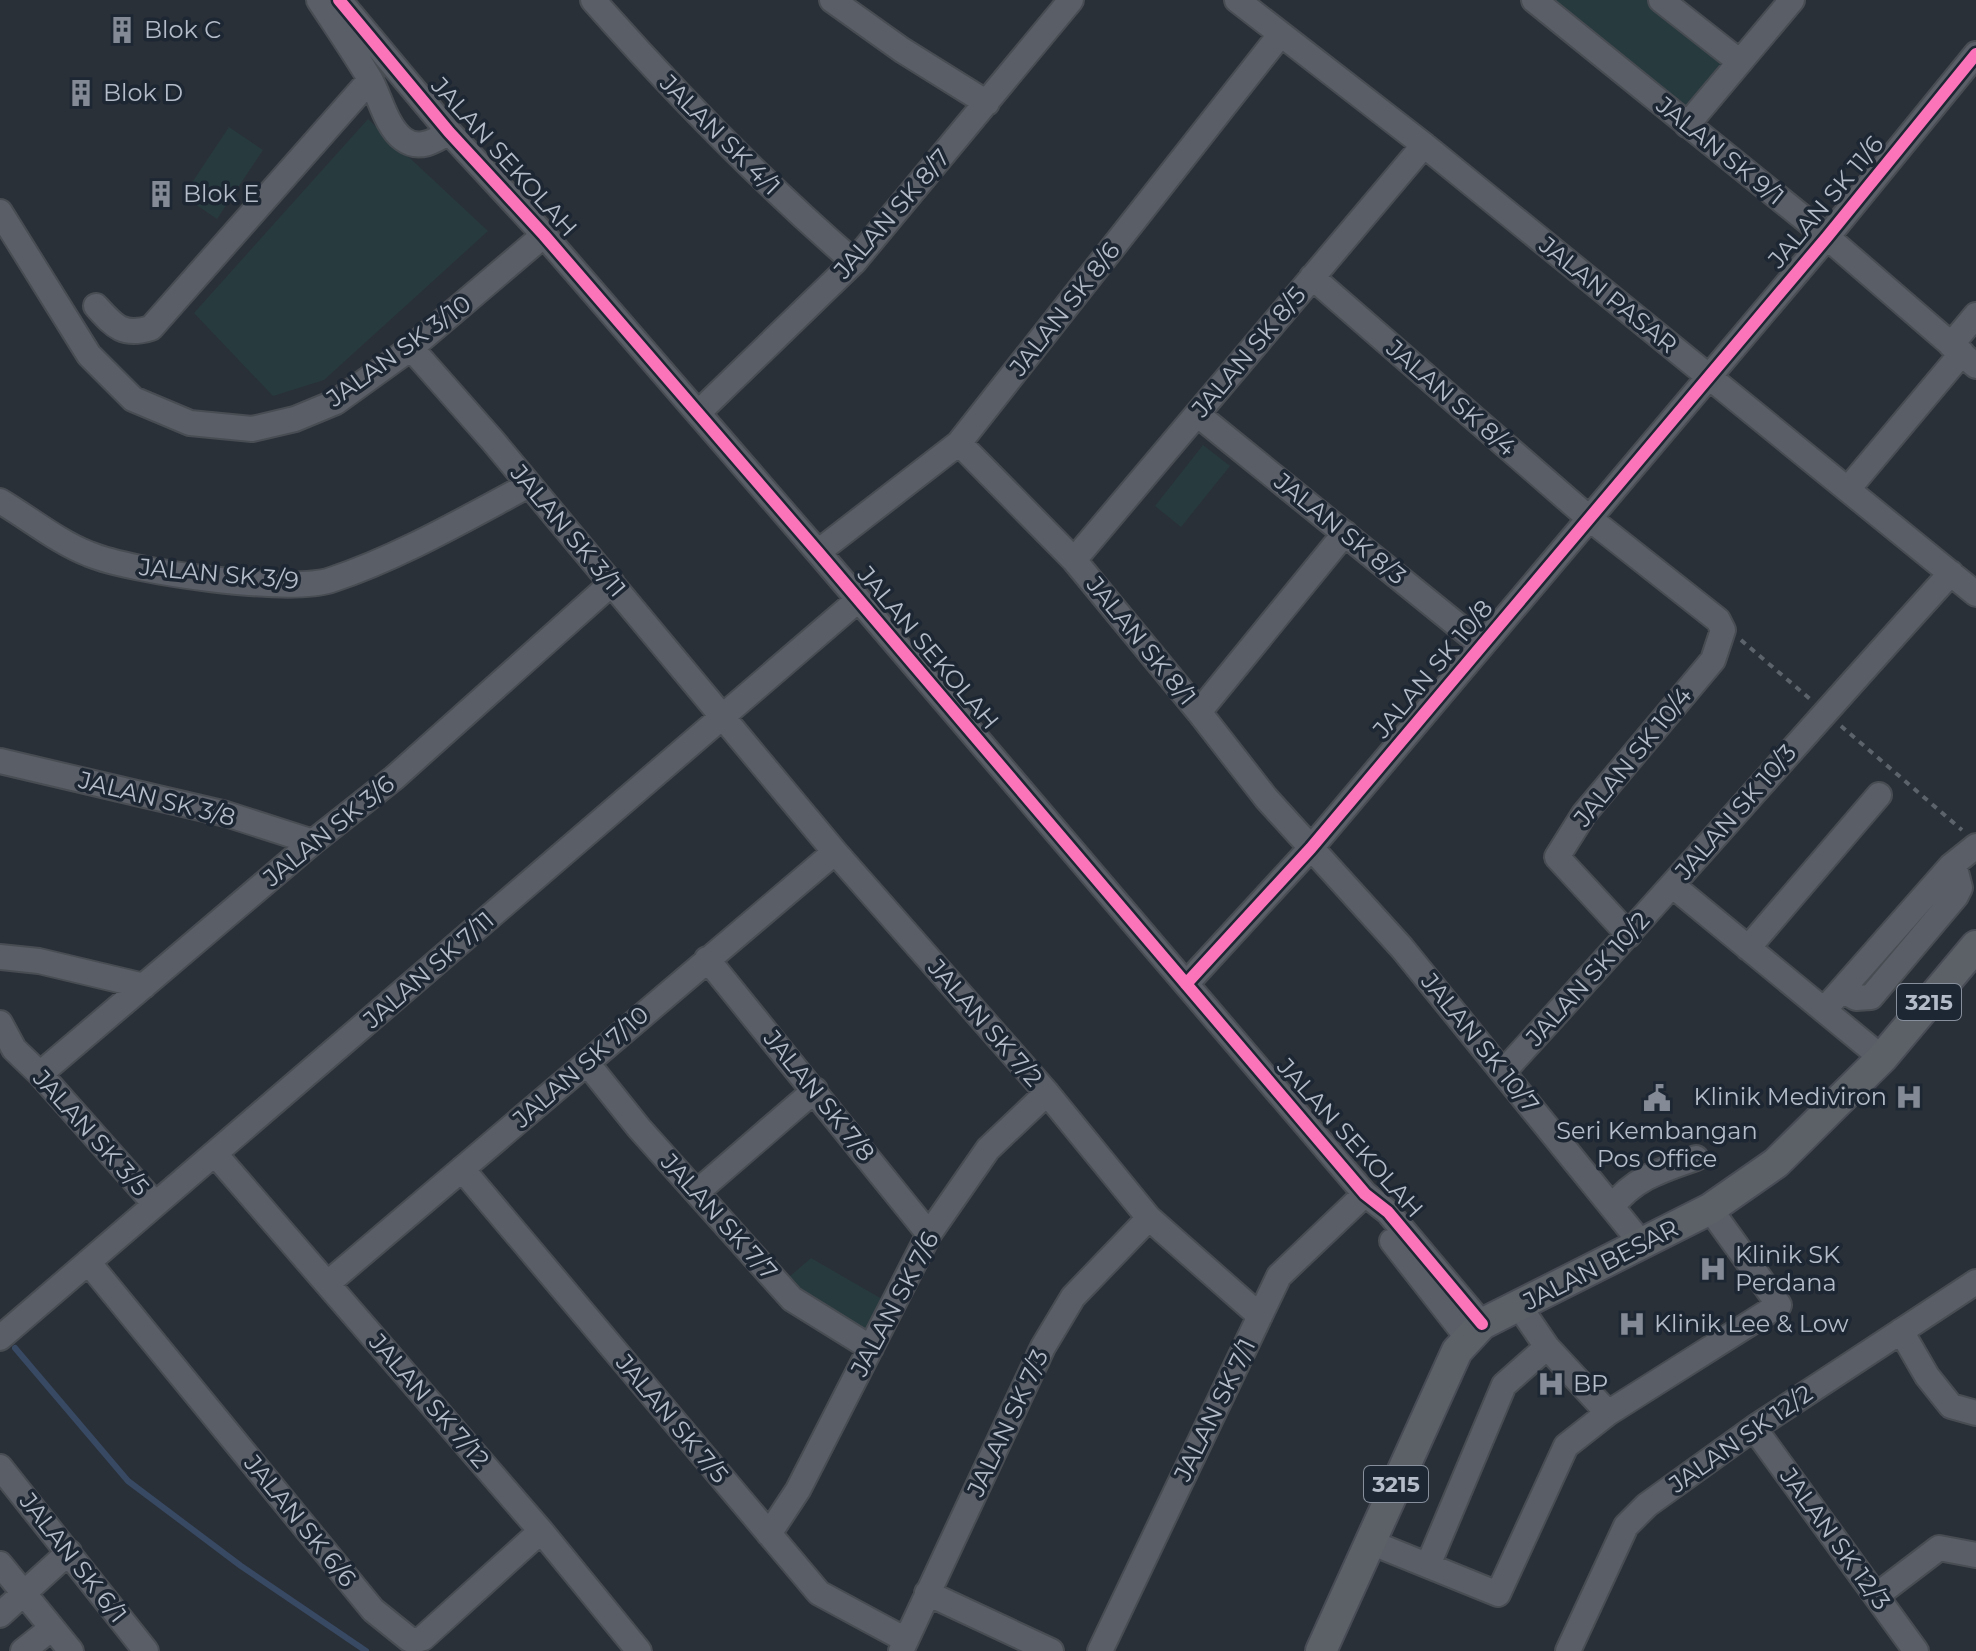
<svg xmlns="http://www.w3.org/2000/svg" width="1976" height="1651" viewBox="0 0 1976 1651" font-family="Montserrat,sans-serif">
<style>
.green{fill:#273a3e}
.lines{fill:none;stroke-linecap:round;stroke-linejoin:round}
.stream{stroke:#384963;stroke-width:6}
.minor-casing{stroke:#484c53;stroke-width:28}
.major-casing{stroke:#484c55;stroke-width:34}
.path{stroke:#5d636a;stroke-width:4;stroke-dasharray:6 6;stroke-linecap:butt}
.minor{stroke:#5a5e66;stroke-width:24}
.major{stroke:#5c6168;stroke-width:30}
.cycleway-casing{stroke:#1d2633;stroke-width:17}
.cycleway{stroke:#fb73b8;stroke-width:12}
.labels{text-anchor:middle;stroke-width:7;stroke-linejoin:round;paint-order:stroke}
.shield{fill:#1d2633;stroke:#878f9c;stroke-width:2}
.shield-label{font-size:22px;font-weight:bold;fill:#b4bcc9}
.poi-label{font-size:24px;fill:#b4bcc9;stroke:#1d2633;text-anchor:start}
.street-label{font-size:24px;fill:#b4bcc9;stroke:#1d2633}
</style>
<rect width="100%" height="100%" fill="#2a3038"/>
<path class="green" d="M 1547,0 L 1648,0 L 1725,61 L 1685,110 Z
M 368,119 L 488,231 L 324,380 L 273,396 L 194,313 Z
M 229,127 L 263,150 L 217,219 L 183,196 Z
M 1203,445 L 1230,466 L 1181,527 L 1155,506 Z
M 811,1258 L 882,1299 L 868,1332 L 801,1291 L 789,1277 Z"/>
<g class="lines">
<path class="stream" d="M 15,1348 L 128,1481 L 241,1566 L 366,1651"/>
<g class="minor-casing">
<path id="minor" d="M 319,0 C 336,26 354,52 370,79 C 380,97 386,126 403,139 C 419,151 435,141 449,132
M 339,0 L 449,132 L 544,235 L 818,552 L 1365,1194 L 1388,1212 L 1482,1324
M 593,0 C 675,93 761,181 854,262
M 832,0 L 902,50 L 987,103
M 1237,0 L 1424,145 L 1976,594
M 1534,0 L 1827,237 L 1976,366
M 1661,0 L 1740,62
M 1687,125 L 1792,0
M 0,212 L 89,355 L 133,399 L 190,423 L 252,429 L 295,419 L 336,402 L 411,348 L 544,235
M 1312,277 L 1590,519 L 1718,620 L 1723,630 L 1713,660 L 1584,814 L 1557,857 L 1629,935
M 96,306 C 114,326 123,337 151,328 L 370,80
M 1951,345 L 1976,315
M 411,348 L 493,441 L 835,852 L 1047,1093 L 1149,1218 L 1260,1316
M 698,413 L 854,262 L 1071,0
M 1197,414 L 1482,645
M 959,443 L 1074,560 L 1199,712 L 1266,798 L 1402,948 L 1642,1244
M 1848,489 L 1962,353
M 0,501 C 29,518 58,542 89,554 C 132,572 288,594 331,580 C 400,557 465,519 529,485
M 818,552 L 959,443 L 1280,35
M 1074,560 L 1424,145
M 1199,712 L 1345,533
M 0,761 L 226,814 L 313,842
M 1672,885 L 1882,1058
M 1748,948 L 1879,795
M 0,957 L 39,961 L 144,986
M 707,959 L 929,1234
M 1186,984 L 1311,848 L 1827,237 L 1976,54
M 1843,991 L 1856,998 L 1871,997 L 1956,896 L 1960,888 L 1956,872 L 1951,866
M 1824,1010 L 1951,866 L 1976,846
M 0,1023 L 14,1049 L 40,1074 L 155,1204
M 587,1063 L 639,1128 L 792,1299 L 871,1348
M 1503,1072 C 1654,908 1800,739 1951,573
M 40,1074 L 313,842 L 394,778 L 612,583
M 215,1154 L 541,1531 L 639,1651
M 462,1169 L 819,1593 L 906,1640
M 697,1192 L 815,1090
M 1612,1207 C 1634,1178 1662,1170 1696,1158
M 1392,1241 L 1467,1337
M 88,1262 L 373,1610 L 409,1639 L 414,1641 L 423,1638 L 541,1531
M 328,1283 L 835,852
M 1519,1306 L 1547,1347 L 1608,1413
M 1901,1331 L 1927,1376 L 1951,1406 L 1976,1413
M 0,1338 L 858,600
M 1754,1428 L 1916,1651
M 0,1467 L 146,1651
M 769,1534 L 798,1490 L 929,1234 L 988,1149 L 1047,1093
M 1370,1542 L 1498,1594 L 1566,1446 L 1608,1413 L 1779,1305 L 1710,1209
M 0,1564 L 71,1651
M 1428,1565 L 1504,1385 L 1547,1347
M 927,1593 L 1051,1651
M 1876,1596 L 1939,1548 L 1976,1555
M 0,1615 L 69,1552
M 23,1651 L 52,1628
M 901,1651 L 1043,1347 L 1073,1297 L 1149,1218
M 1100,1651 L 1279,1276 L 1365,1194
M 1568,1651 L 1626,1526 L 1647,1505 L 1754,1428 L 1976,1282"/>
</g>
<g class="major-casing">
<path id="major" d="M 1321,1651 L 1457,1351 L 1482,1324 L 1710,1209 L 1776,1163 L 1882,1058 L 1976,946"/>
</g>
<path class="path" d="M 1741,640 L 1810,699
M 1841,726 L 1962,830"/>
<use href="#minor" class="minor"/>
<use href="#major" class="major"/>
<g class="cycleway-casing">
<path id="cycleway" d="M 339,0 L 449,132 L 544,235 L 818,552 L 1365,1194 L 1388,1212 L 1482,1324
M 1186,984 L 1311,848 L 1827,237 L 1976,54"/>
</g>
<use href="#cycleway" class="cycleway"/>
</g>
<defs>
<g id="building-bare" transform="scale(2.16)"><path d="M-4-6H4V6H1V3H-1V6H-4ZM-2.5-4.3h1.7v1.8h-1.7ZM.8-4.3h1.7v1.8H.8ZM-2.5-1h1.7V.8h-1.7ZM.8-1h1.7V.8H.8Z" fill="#848b96" stroke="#1d2633" stroke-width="2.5" paint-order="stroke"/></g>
<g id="hospital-bare" transform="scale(2.16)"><path d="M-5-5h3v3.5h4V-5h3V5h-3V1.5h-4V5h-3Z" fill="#848b96" stroke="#1d2633" stroke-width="2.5" paint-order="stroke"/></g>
<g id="civic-bare" transform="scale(2.16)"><path d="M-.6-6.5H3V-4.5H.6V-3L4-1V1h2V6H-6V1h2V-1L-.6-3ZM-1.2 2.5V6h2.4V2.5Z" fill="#848b96" stroke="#1d2633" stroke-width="2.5" paint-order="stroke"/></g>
</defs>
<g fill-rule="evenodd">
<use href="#building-bare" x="122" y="30"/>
<use href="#building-bare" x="81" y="93"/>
<use href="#building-bare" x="161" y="194"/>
<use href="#hospital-bare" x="1909" y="1097"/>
<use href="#civic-bare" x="1657" y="1098"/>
<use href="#hospital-bare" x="1713" y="1269"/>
<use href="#hospital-bare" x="1632" y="1324"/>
<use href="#hospital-bare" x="1551" y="1384"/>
</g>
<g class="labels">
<g class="shield">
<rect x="1897" y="984" width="64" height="36" rx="6"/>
<rect x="1364" y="1466" width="64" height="36" rx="6"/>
</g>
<g class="shield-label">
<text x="1929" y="1010">3215</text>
<text x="1396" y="1492">3215</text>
</g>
<g class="poi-label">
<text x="144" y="38">Blok C</text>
<text x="103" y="101">Blok D</text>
<text x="183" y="202">Blok E</text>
<text x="1887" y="1105" text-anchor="end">Klinik Mediviron</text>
<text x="1657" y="1139" text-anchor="middle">Seri Kembangan<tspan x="1657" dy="28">Pos Office</tspan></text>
<text x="1735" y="1263">Klinik SK<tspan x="1735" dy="28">Perdana</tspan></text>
<text x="1654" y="1332">Klinik Lee &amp; Low</text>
<text x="1573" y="1392">BP</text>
</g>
<g class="street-label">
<text transform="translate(720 135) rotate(45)" y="8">JALAN SK 4/1</text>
<text transform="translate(1720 151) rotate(39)" y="8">JALAN SK 9/1</text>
<text transform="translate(504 157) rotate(48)" y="8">JALAN SEKOLAH</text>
<text transform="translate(1826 202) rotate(-50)" y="8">JALAN SK 11/6</text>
<text transform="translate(892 214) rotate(-49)" y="8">JALAN SK 8/7</text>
<text transform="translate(1608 295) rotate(39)" y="8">JALAN PASAR</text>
<text transform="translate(1065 309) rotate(-52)" y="8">JALAN SK 8/6</text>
<text transform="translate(399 351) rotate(-36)" y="8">JALAN SK 3/10</text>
<text transform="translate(1249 352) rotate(-50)" y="8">JALAN SK 8/5</text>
<text transform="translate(1451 398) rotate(41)" y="8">JALAN SK 8/4</text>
<text transform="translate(1340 529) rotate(39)" y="8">JALAN SK 8/3</text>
<text transform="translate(568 531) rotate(50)" y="8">JALAN SK 3/11</text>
<text transform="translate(219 574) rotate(5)" y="8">JALAN SK 3/9</text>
<text transform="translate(1141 641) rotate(51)" y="8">JALAN SK 8/1</text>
<text transform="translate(928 648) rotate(50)" y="8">JALAN SEKOLAH</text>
<text transform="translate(1433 669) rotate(-50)" y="8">JALAN SK 10/8</text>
<text transform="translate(1633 757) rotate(-51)" y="8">JALAN SK 10/4</text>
<text transform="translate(157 799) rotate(14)" y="8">JALAN SK 3/8</text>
<text transform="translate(1736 812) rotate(-49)" y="8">JALAN SK 10/3</text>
<text transform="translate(329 831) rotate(-39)" y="8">JALAN SK 3/6</text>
<text transform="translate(429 970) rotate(-41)" y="8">JALAN SK 7/11</text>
<text transform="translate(1588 979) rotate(-48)" y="8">JALAN SK 10/2</text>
<text transform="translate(985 1023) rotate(49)" y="8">JALAN SK 7/2</text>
<text transform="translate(1480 1043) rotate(51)" y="8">JALAN SK 10/7</text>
<text transform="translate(581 1067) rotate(-41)" y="8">JALAN SK 7/10</text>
<text transform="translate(819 1096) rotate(51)" y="8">JALAN SK 7/8</text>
<text transform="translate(91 1133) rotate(48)" y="8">JALAN SK 3/5</text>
<text transform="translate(1350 1138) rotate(48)" y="8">JALAN SEKOLAH</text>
<text transform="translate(719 1217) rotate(48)" y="8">JALAN SK 7/7</text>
<text transform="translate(1601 1265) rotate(-27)" y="8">JALAN BESAR</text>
<text transform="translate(895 1304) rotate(-62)" y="8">JALAN SK 7/6</text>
<text transform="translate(429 1401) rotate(49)" y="8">JALAN SK 7/12</text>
<text transform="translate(1215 1410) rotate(-64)" y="8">JALAN SK 7/1</text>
<text transform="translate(672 1419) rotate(50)" y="8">JALAN SK 7/5</text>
<text transform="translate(1008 1423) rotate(-65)" y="8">JALAN SK 7/3</text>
<text transform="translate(1741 1439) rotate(-35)" y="8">JALAN SK 12/2</text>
<text transform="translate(300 1521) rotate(51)" y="8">JALAN SK 6/6</text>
<text transform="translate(1835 1539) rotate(54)" y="8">JALAN SK 12/3</text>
<text transform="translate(73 1558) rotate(52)" y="8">JALAN SK 6/1</text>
</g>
</g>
</svg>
